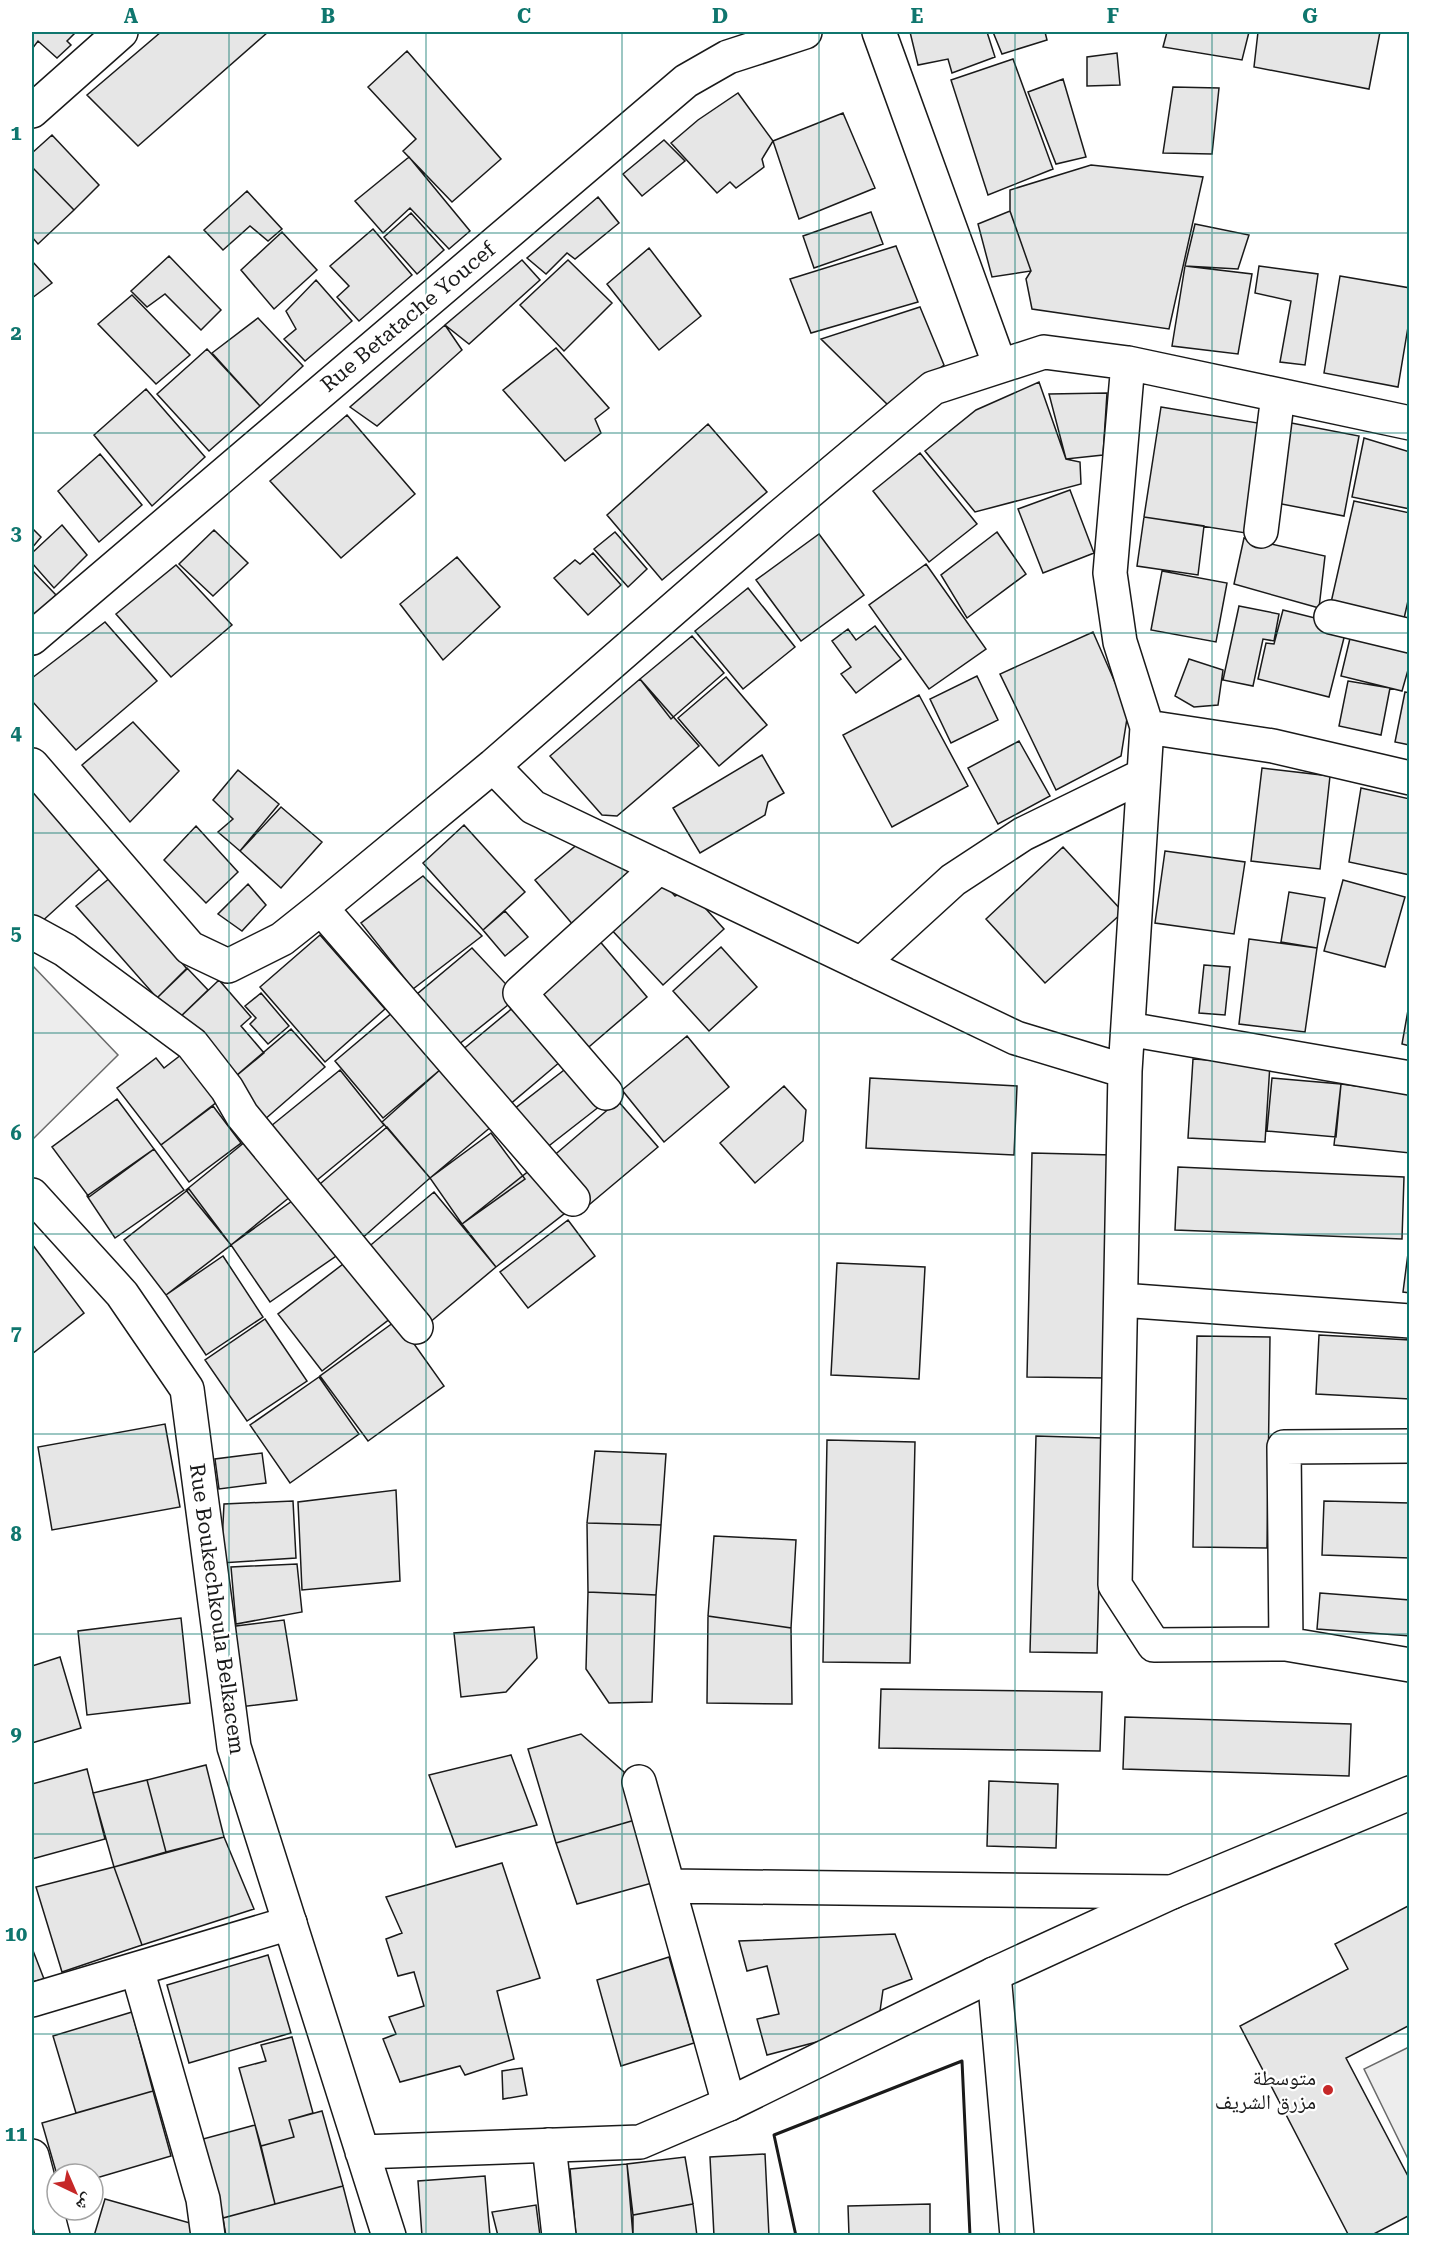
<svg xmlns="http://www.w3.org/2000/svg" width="1441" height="2267" viewBox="0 0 1441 2267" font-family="'Roboto Serif','Noto Naskh Arabic',serif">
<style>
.built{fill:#ededed;stroke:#6a6a6a;stroke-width:1.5}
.building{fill:#e6e6e6;stroke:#1a1a1a;stroke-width:1.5}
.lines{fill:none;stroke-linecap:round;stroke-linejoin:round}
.street-casing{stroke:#1a1a1a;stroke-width:36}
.secondary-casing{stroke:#1a1a1a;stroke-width:36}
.street{stroke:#fff;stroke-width:33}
.secondary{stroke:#fff;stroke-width:33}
.wall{stroke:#1a1a1a;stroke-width:3}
.grid{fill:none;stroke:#0f766e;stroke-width:1.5;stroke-opacity:0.55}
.poi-dot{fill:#c62828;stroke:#fff;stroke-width:2}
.labels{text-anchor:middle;stroke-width:4.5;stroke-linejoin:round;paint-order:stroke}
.street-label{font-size:21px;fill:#1a1a1a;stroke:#fff}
.poi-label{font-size:21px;fill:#1a1a1a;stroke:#fff;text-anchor:end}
.neatline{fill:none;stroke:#0f766e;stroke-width:2}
.grid-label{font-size:20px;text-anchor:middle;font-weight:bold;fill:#0f766e}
</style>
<rect width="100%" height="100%" fill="#fff"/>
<path class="built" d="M 32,965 L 118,1055 L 32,1140 L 32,964 Z
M 1409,2047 L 1409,2161 L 1364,2069 Z"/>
<path class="building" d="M 32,32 L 76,32 L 67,41 L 71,45 L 57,58 L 38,41 L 32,49 Z
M 161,32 L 268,32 L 138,146 L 87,95 Z
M 910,32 L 987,32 L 995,57 L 952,73 L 948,59 L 918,65 Z
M 993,32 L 1045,32 L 1047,40 L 1002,54 Z
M 1167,32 L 1249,32 L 1242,60 L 1163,47 Z
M 1258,32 L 1380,32 L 1369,89 L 1254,67 Z
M 407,51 L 501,159 L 452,202 L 403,151 L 416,139 L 368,87 Z
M 1117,53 L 1120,85 L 1087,86 L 1087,57 Z
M 1013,59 L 1053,169 L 988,195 L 951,80 Z
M 1063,79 L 1086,157 L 1056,164 L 1028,92 Z
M 1173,87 L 1219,88 L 1212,154 L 1163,153 Z
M 738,93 L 773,141 L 762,159 L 764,167 L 736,188 L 730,182 L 717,193 L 671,143 L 698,120 Z
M 843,113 L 875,188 L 799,219 L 773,141 Z
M 52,135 L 99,185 L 74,210 L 32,167 L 32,153 Z
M 664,140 L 685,161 L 642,196 L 623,174 Z
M 409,157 L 470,231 L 449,249 L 410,208 L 383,233 L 355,201 Z
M 1091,165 L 1203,177 L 1169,329 L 1032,309 L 1026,279 L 1031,271 L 1010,211 L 1010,190 Z
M 32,167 L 74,210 L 38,244 L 32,237 Z
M 247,191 L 282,229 L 268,241 L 250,226 L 223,250 L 204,230 Z
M 598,197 L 619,223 L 575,259 L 567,253 L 546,274 L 527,258 Z
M 1010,211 L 1031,271 L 992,277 L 978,224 Z
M 871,212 L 883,244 L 814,268 L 803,236 Z
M 411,213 L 444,250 L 417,274 L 384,237 Z
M 1195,224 L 1249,235 L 1238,269 L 1185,266 Z
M 373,229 L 412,275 L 359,321 L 337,297 L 349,286 L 330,266 Z
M 282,232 L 317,270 L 274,309 L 241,270 Z
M 896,246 L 918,302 L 811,333 L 790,279 Z
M 649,248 L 701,316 L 659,350 L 607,284 Z
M 169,256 L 221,310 L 201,330 L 165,294 L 147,307 L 131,291 Z
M 522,260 L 540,280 L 469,344 L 445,325 Z
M 568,260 L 612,303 L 564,351 L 520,305 Z
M 32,261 L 52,283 L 32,298 Z
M 1185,266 L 1252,274 L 1238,354 L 1172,346 Z
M 1259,266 L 1318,274 L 1305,365 L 1280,362 L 1291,301 L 1255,293 Z
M 1340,276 L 1410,288 L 1410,315 L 1398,387 L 1324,373 Z
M 316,280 L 352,321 L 305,361 L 284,339 L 296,329 L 286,311 Z
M 132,295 L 190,355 L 156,384 L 98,324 Z
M 920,307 L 944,365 L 890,407 L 821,339 Z
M 258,318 L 303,366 L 260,406 L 212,353 Z
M 445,325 L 462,350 L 377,426 L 350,407 Z
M 556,348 L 609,408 L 595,419 L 601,433 L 565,461 L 503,390 Z
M 207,349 L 260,406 L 209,451 L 157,394 Z
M 1039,382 L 1066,459 L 1080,462 L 1081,484 L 975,512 L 925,451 L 976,410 Z
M 146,389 L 205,457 L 152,506 L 94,435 Z
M 1107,393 L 1103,455 L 1066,459 L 1049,394 Z
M 1161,407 L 1270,425 L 1252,534 L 1144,517 Z
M 347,415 L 415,494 L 341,558 L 270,481 Z
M 1281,421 L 1359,436 L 1344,516 L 1266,501 Z
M 708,424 L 767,492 L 662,580 L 607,515 Z
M 1364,438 L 1410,452 L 1410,509 L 1352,497 Z
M 920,453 L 977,524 L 929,562 L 873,491 Z
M 100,454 L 142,505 L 99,542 L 58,491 Z
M 1070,490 L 1094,553 L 1043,573 L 1018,509 Z
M 1354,501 L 1410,513 L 1410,592 L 1403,623 L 1330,607 Z
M 1144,517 L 1204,526 L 1198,575 L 1137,566 Z
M 62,525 L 87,555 L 54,588 L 32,563 L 32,553 Z
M 32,528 L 41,537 L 32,548 Z
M 214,530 L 248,563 L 213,596 L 179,564 Z
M 615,532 L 647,569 L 628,587 L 594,549 Z
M 997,532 L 1026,574 L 967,618 L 941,575 Z
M 819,534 L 864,595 L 801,641 L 756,580 Z
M 1244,538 L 1325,556 L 1319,608 L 1234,584 Z
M 593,553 L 621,585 L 588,615 L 554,578 L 575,560 L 580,564 Z
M 457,557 L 500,607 L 443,660 L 400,604 Z
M 926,564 L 986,649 L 929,689 L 869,605 Z
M 176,565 L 232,625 L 171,677 L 116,614 Z
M 32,570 L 56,595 L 32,618 Z
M 1162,571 L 1227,583 L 1216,642 L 1151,630 Z
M 748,588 L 795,647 L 743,689 L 695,631 Z
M 1239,606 L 1279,614 L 1274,641 L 1263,639 L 1253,686 L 1223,680 Z
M 1283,610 L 1347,626 L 1329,697 L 1258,679 L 1266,643 L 1274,644 Z
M 105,622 L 157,681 L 76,750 L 32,701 L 32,678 Z
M 875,626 L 901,659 L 856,693 L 841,674 L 851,667 L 832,641 L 848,629 L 856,640 Z
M 1352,630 L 1410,645 L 1410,663 L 1402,691 L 1341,676 Z
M 1093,632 L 1128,712 L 1121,756 L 1056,790 L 1000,674 Z
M 692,636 L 724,673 L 671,719 L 640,679 Z
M 1189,659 L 1223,670 L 1218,705 L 1194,707 L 1175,696 Z
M 977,676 L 998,720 L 951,743 L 930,699 Z
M 726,677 L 767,725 L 719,766 L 678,718 Z
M 640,679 L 699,746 L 617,816 L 602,815 L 550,756 Z
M 1348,681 L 1390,688 L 1381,735 L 1339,726 Z
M 1405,692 L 1410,693 L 1410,745 L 1395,742 Z
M 919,695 L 968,786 L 892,827 L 843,735 Z
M 133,722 L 179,771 L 130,822 L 82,765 Z
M 1019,741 L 1050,796 L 998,824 L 968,768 Z
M 762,755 L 784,793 L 768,802 L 765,815 L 700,853 L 673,808 Z
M 1262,768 L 1330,776 L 1320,869 L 1251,861 Z
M 238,770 L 279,804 L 240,851 L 218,832 L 233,819 L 213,800 Z
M 32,781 L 106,863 L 38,925 L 32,918 Z
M 1361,788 L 1410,799 L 1410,875 L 1349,862 Z
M 281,807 L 322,842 L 281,888 L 240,851 Z
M 464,825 L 525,892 L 483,930 L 423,863 Z
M 196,826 L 238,872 L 206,903 L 164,860 Z
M 579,843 L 638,873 L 574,926 L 535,880 Z
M 1063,847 L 1123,912 L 1045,983 L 986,919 Z
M 1165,851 L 1245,862 L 1234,934 L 1155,923 Z
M 423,876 L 482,936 L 413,989 L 361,923 Z
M 111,877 L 187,969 L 157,998 L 76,906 Z
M 660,879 L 675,896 L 688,889 L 724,929 L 663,985 L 608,926 Z
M 1343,880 L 1405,897 L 1385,967 L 1324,951 Z
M 248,884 L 266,905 L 242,931 L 218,914 Z
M 1289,892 L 1325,898 L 1317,948 L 1281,942 Z
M 505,911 L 528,937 L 505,956 L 483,930 Z
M 320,935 L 385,1009 L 325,1062 L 260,987 Z
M 597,938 L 647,997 L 583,1052 L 532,993 Z
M 1249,939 L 1317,948 L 1305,1032 L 1239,1024 Z
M 721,947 L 757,987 L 709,1031 L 673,991 Z
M 472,948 L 518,997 L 448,1053 L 410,1000 Z
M 1204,965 L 1230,967 L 1225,1015 L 1199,1013 Z
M 187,968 L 208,990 L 177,1020 L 157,998 Z
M 219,980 L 251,1017 L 241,1026 L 264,1053 L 230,1081 L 177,1020 Z
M 261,993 L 289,1026 L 268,1044 L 250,1024 L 256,1018 L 245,1006 Z
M 1410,999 L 1410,1046 L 1402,1044 Z
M 521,1001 L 567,1056 L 502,1111 L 455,1056 Z
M 393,1012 L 441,1069 L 383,1118 L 335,1061 Z
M 291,1029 L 325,1067 L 264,1120 L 230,1081 Z
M 687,1036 L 729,1087 L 664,1142 L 622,1090 Z
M 190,1048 L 226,1095 L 161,1145 L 117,1088 L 156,1058 L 164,1068 Z
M 1193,1059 L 1270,1064 L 1265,1142 L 1188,1138 Z
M 568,1067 L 600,1106 L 541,1152 L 509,1113 Z
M 441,1069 L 492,1126 L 430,1178 L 382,1122 Z
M 340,1070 L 384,1125 L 316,1181 L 271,1126 Z
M 870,1078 L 1017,1086 L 1014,1155 L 866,1148 Z
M 1272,1078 L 1341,1084 L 1336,1137 L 1267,1131 Z
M 1341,1084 L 1410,1093 L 1410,1153 L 1334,1145 Z
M 784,1086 L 806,1110 L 803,1141 L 755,1183 L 720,1143 Z
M 117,1099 L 154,1149 L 89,1197 L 52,1147 Z
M 618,1101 L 658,1147 L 590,1204 L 551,1158 Z
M 213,1106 L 241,1143 L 189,1182 L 161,1145 Z
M 387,1127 L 430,1178 L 359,1241 L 314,1189 Z
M 491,1133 L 525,1179 L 462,1224 L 430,1178 Z
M 251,1137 L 296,1192 L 231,1245 L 186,1190 Z
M 154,1149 L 184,1190 L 115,1238 L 87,1196 Z
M 1032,1153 L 1113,1155 L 1108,1378 L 1027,1377 Z
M 535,1166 L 569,1210 L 496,1267 L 462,1224 Z
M 1178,1167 L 1404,1177 L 1402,1239 L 1175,1230 Z
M 189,1189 L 231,1245 L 166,1295 L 124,1240 Z
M 434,1192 L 496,1267 L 429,1323 L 366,1249 Z
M 299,1196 L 339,1254 L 270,1302 L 231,1245 Z
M 568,1220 L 595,1256 L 528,1308 L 500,1272 Z
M 1410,1238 L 1410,1293 L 1403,1292 Z
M 32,1244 L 84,1313 L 32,1354 Z
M 223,1256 L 263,1317 L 206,1355 L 166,1295 Z
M 347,1261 L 391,1318 L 322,1371 L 278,1314 Z
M 837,1263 L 925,1267 L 919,1379 L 831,1375 Z
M 265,1319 L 307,1381 L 247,1421 L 205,1360 Z
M 397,1320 L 444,1386 L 368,1441 L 320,1376 Z
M 1319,1335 L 1410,1340 L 1410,1399 L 1316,1394 Z
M 1197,1336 L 1270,1337 L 1267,1548 L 1193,1547 Z
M 319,1377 L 359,1434 L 290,1483 L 250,1425 Z
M 165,1424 L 180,1507 L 52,1530 L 38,1447 Z
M 1036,1436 L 1103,1438 L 1097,1653 L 1030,1652 Z
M 827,1440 L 915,1442 L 910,1663 L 823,1662 Z
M 595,1451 L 666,1454 L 661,1525 L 587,1523 Z
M 262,1453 L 266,1483 L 219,1489 L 215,1459 Z
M 396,1490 L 400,1581 L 302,1590 L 298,1502 Z
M 293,1501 L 296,1558 L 221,1563 L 224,1504 Z
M 1324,1501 L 1410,1503 L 1410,1558 L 1322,1555 Z
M 587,1523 L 661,1525 L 656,1595 L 588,1592 Z
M 714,1536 L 796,1540 L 791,1628 L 708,1616 Z
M 297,1564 L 302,1612 L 236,1624 L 231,1567 Z
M 588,1592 L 656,1595 L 652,1702 L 609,1703 L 586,1669 Z
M 1320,1593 L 1410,1600 L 1410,1636 L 1317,1629 Z
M 708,1616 L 791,1628 L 792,1704 L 707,1703 Z
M 181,1618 L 190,1703 L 87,1715 L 78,1631 Z
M 284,1620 L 297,1700 L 239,1707 L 228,1627 Z
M 534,1627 L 537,1658 L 506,1692 L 461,1697 L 454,1633 Z
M 60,1657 L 81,1728 L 32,1743 L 32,1666 Z
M 881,1689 L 1102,1692 L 1100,1751 L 879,1748 Z
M 1125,1717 L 1351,1724 L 1349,1776 L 1123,1769 Z
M 581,1734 L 624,1772 L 635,1820 L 556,1843 L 528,1749 Z
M 511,1755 L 537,1825 L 456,1847 L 429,1775 Z
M 206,1765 L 224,1837 L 166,1852 L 147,1780 Z
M 87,1769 L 105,1839 L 32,1859 L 32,1784 Z
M 147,1780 L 166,1852 L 114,1867 L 93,1793 Z
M 989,1781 L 1058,1784 L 1056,1848 L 987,1846 Z
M 635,1820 L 652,1883 L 577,1904 L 556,1843 Z
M 224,1837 L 254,1909 L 142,1945 L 114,1867 Z
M 502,1863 L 540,1978 L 497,1991 L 514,2059 L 465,2075 L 460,2066 L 400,2082 L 383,2039 L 396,2034 L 389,2017 L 424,2006 L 414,1972 L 398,1976 L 386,1939 L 402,1933 L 386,1897 Z
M 114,1867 L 142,1945 L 62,1972 L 36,1887 Z
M 1410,1905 L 1410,2025 L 1346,2058 L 1410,2180 L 1410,2215 L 1370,2236 L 1349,2236 L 1240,2026 L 1348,1969 L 1335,1944 Z
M 895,1934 L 912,1979 L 883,1990 L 880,2011 L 828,2039 L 767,2055 L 757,2019 L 779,2014 L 767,1966 L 747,1971 L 739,1941 Z
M 32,1948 L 44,1979 L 32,1982 Z
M 268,1955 L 291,2033 L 189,2063 L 167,1985 Z
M 669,1957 L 694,2043 L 621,2066 L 597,1980 Z
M 132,2012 L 153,2091 L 76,2113 L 53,2036 Z
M 292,2037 L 313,2113 L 289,2120 L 294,2137 L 261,2146 L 239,2068 L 266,2061 L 261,2045 Z
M 522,2068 L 527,2095 L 503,2099 L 502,2071 Z
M 153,2091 L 171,2156 L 93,2179 L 93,2174 L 57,2175 L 42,2123 Z
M 322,2111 L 343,2186 L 275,2204 L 261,2146 L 294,2137 L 289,2120 Z
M 255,2125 L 275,2204 L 223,2218 L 203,2139 Z
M 765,2154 L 769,2236 L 714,2236 L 710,2157 Z
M 685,2157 L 693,2204 L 633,2215 L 627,2164 Z
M 627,2164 L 633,2236 L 576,2236 L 570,2169 Z
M 485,2176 L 490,2236 L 422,2236 L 418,2181 Z
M 343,2186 L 356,2236 L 226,2236 L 223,2218 Z
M 105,2199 L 197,2225 L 194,2236 L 94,2236 Z
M 693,2204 L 697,2236 L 633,2236 L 633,2215 Z
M 930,2204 L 930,2236 L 849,2236 L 848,2206 Z
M 536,2205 L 540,2236 L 498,2236 L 492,2212 Z"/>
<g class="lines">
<g class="street-casing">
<path id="street" d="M 879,32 L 1000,366
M 32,111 L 121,32
M 1128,363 L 1110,573 L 1120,642 L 1147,727 L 1125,1071 L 1115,1585 L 1154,1645 L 1286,1644 L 1410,1665
M 1261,531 L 1278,395
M 1331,617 L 1410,636
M 1147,727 L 1273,746 L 1410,778
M 32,765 L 190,948 L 228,966 L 282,939 L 321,908 L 493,766 L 778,518 L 933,388 L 1044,352 L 1128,363 L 1410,423
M 493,766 L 533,807 L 1016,1038 L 1125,1071
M 321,908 L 573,1199
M 32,932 L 65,950 L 192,1044 L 227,1089 L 242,1115 L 416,1327
M 861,964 L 953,880 L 1023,834 L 1144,775
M 1128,1029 L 1410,1078
M 606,1093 L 520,993 L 659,867
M 1121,1300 L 1410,1321
M 1286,1644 L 1284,1447 L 1410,1446
M 639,1782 L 729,2104
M 668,1886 L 1172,1892
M 137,1969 L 203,2199 L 208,2236
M 994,1974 L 1017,2236
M 32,2000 L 290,1923
M 549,2145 L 559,2236
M 32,2156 L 53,2236"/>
</g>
<g class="secondary-casing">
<path id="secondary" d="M 32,638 L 686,81 L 728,57 L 805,32
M 32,1195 L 122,1294 L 187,1389 L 234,1747 L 389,2236
M 362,2152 L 640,2142 L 729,2104 L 994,1974 L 1172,1892 L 1410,1793"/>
</g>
<use href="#street" class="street"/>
<use href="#secondary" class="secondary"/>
<path class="wall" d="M 796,2236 L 774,2135 L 962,2061 L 970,2236"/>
</g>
<path class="grid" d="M 229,32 L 229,2236M 426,32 L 426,2236M 622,32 L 622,2236M 819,32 L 819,2236M 1015,32 L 1015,2236M 1212,32 L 1212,2236M 32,233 L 1410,233M 32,433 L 1410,433M 32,633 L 1410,633M 32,833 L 1410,833M 32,1033 L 1410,1033M 32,1234 L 1410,1234M 32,1434 L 1410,1434M 32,1634 L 1410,1634M 32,1834 L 1410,1834M 32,2034 L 1410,2034"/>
<circle class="poi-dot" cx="1328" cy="2090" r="6"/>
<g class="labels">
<g class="street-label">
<text transform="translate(408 317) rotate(-40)" y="7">Rue Betatache Youcef</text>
<text transform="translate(217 1609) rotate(82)" y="7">Rue Boukechkoula Belkacem</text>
</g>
<g class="poi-label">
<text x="1316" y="2085">متوسطة<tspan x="1316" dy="24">مزرق الشريف</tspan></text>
</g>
</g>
<rect width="1441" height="2267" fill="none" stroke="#ffffff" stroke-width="66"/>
<g transform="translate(75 2192) rotate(136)"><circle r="28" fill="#ffffff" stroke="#a3a3a3" stroke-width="1.5"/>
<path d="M0-4.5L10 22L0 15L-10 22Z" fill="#c62828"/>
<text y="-9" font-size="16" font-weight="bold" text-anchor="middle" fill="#1a1a1a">ش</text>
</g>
<rect x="33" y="33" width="1375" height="2201" class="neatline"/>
<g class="grid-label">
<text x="131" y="23">A</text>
<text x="328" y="23">B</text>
<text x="524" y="23">C</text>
<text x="720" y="23">D</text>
<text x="917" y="23">E</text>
<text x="1113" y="23">F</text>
<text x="1310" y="23">G</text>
<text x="16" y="140">1</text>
<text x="16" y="340">2</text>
<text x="16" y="540">3</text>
<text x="16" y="740">4</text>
<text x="16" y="940">5</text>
<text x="16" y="1140">6</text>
<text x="16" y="1340">7</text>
<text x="16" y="1541">8</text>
<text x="16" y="1741">9</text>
<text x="16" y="1941">10</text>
<text x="16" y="2141">11</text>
</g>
</svg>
